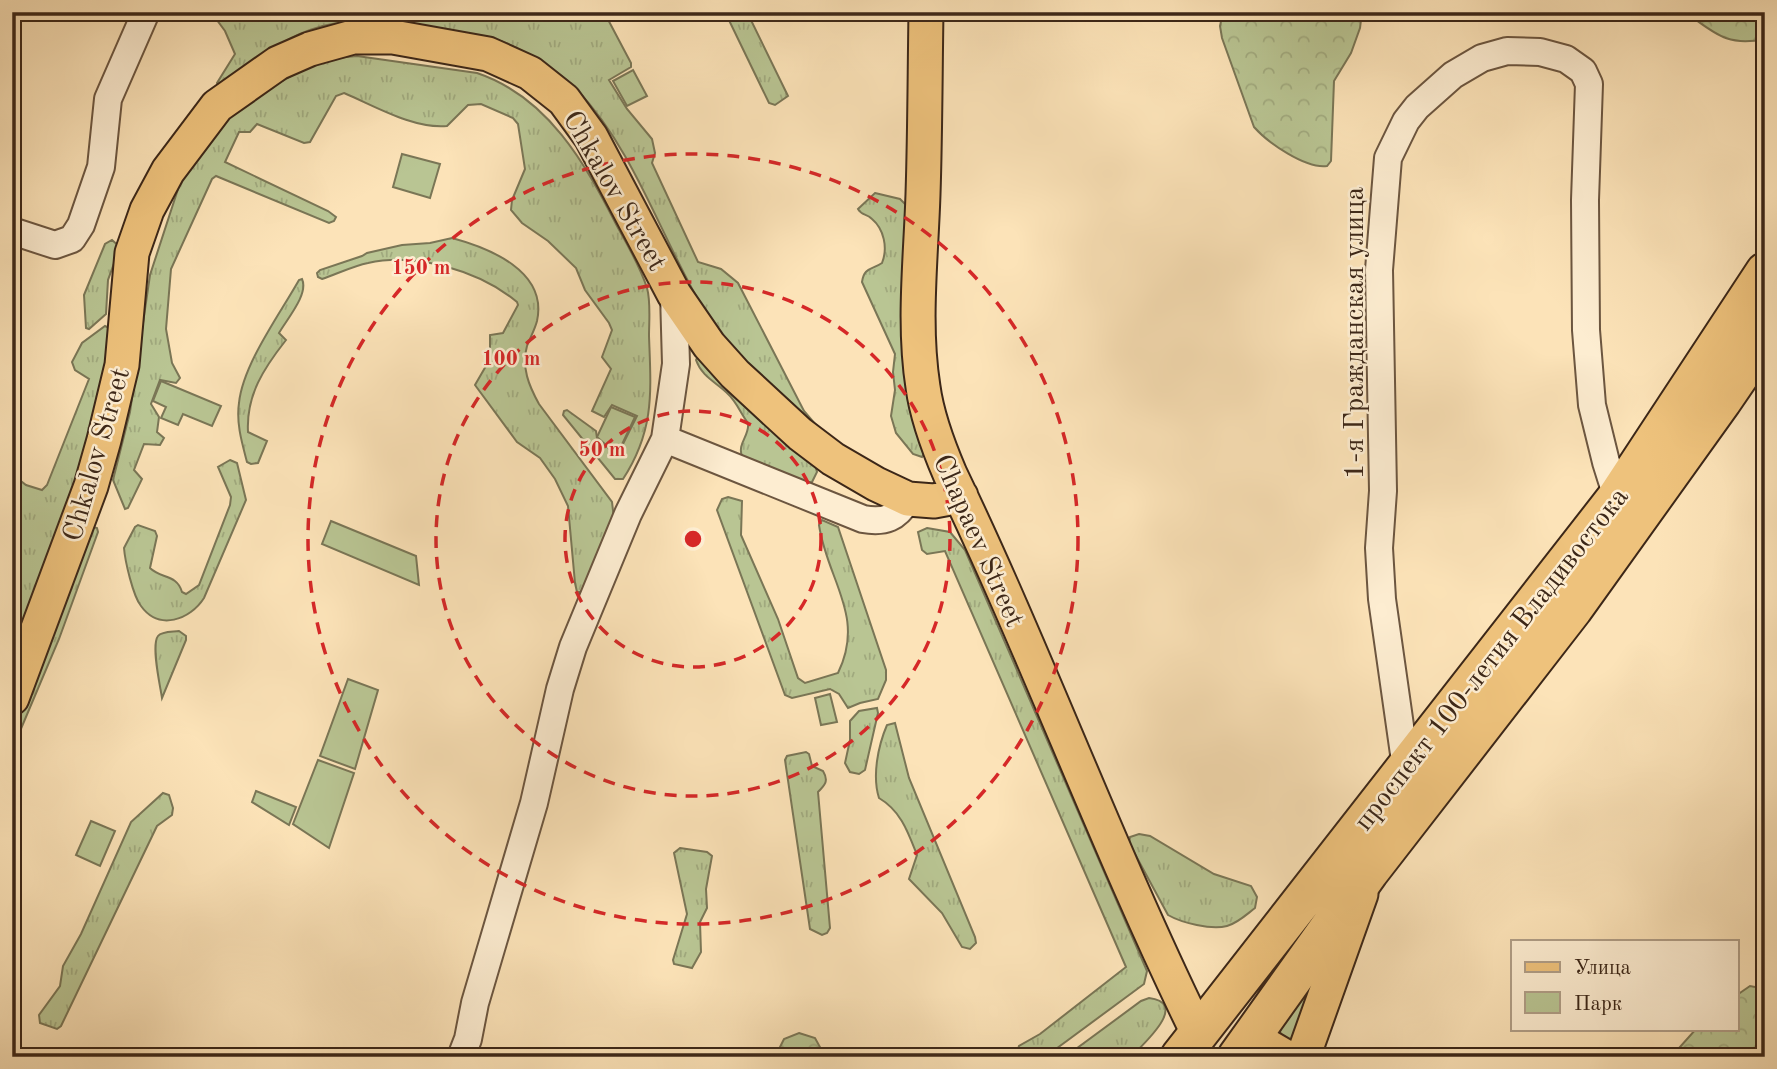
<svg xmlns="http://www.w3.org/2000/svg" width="1777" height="1069" viewBox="0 0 1777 1069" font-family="'Old Standard TT',serif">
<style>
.grass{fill:url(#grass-tufts);stroke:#7a7656;stroke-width:2}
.forest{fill:url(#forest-crowns);stroke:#7a7656;stroke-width:2}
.green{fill:#b9c593;stroke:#7a7656;stroke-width:2}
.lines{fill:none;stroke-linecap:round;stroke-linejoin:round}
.minor-casing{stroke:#6c5640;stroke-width:30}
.major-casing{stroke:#3c2718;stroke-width:37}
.highway-casing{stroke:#3c2718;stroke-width:42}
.minor{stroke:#fdedd1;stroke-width:26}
.major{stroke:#eec27c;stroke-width:33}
.highway{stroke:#eec27c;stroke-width:38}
.ring{fill:none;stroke:#d62828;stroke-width:3.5;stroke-dasharray:12 9}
.labels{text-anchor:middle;stroke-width:5;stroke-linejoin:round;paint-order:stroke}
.street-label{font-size:28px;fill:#3c2718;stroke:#fdedd1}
.centre{fill:#d62828;stroke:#fdedd1;stroke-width:3.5}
.ring-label{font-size:21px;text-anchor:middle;font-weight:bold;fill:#d62828;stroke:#fdedd1;stroke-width:5;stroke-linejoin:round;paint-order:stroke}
</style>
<defs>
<pattern id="grass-tufts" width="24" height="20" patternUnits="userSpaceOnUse" patternTransform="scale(1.75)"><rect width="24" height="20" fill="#b9c593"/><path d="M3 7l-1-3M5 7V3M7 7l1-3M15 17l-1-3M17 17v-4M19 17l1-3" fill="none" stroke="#a0a97e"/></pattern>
<pattern id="forest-crowns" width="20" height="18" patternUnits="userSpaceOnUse" patternTransform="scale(1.75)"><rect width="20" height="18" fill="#b9c593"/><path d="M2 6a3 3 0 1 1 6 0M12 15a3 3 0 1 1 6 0" fill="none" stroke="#a0a97e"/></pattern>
</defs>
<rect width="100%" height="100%" fill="#fce3b8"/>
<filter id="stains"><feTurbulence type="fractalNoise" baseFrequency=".00286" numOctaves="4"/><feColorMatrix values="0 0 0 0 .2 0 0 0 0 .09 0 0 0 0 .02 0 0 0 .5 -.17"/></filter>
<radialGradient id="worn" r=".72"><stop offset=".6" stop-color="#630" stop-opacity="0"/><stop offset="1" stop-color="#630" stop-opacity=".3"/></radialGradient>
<path class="grass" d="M 211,12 L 249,12 L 271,18 L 288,12 L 604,12 L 631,63 L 631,67 L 609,80 L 627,109 L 652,139 L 655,153 L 652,163 L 698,262 L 721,269 L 738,283 L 804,411 L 822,432 C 783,398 734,359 707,315 C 662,242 637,153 577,90 C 557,69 527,52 501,41 C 445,31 363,9 310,30 C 276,42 247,66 218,87 L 217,83 L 235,54 L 225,31 Z
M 725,12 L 747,12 L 788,96 L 775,105 L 769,103 Z
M 357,56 L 477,73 C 548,97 585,163 617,226 C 628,246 640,266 647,288 C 651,302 649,321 649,336 C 651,391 655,430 623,479 L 615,479 L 563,415 L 564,411 L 567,410 L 596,431 L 597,438 L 617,456 L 637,416 L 612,405 L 604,417 L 592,411 L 611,369 L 602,357 L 612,330 L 609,323 L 585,290 L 576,268 L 548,241 L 522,223 L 511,210 L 512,200 L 525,169 L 518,124 L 513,118 L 481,104 L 468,105 L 447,126 C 413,129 375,106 344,93 L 336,96 L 310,142 L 304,143 L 257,124 L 250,132 L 239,132 L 225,162 L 328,211 L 336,217 L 334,221 L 329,223 L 216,176 L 212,179 L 171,269 L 166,329 L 172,363 L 180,378 L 176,383 L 160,380 L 151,404 L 159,417 L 157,432 L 164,438 L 160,445 L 144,444 L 134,470 L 142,479 L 128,508 L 125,509 L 113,480 L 130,412 L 150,275 L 180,183 L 229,117 L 260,94 L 310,65 L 335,58 Z
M 875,193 L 900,199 L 907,206 L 925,452 L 922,457 L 913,454 L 896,433 L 891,416 L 895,390 L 893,372 L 895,354 L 862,282 C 864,267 872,270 882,263 C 888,248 884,229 872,219 C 866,213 862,216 858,209 Z
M 452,238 C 489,248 548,271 537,321 C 535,329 530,338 527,346 C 521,367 529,386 539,404 L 612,502 L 614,519 L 582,592 L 577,592 L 575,583 L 568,506 L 555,479 L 540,458 L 517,442 L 475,385 L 490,359 L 490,335 L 503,333 L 518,305 L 517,302 C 480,271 416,252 368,263 C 353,266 337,274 322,279 L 318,277 L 317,273 L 320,270 L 362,256 L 367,253 L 402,245 L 430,243 Z
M 112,240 L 120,247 L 108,280 L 106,314 L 89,329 L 86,328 L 84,295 L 105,244 Z
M 302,279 C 309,294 287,319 279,333 L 286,340 C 264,368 246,395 248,432 L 267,441 L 258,463 L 251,464 L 247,462 C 242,443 236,423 239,403 C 243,364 280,314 299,280 Z
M 105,326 L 111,329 L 101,397 L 65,517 L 12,664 L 12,474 L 26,485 L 42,490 L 47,485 L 89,379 L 75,370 L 72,362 L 82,343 Z
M 699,354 L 815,465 L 817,472 L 812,482 L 807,483 L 742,456 C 737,444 750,435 748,423 C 741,414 736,401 728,394 C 716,382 702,377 696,360 Z
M 230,460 L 237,463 L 246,500 L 204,598 C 190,620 159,631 141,606 C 133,596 125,561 124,548 L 135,527 L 138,525 L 155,531 L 157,536 L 150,568 C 161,579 177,574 182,592 L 186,594 L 199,585 L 230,505 L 231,497 L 218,467 Z
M 728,497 L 742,501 L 741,535 L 778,619 L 798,678 L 805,683 L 838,673 C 866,616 827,580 819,525 L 822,520 L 838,527 L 886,670 L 886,680 L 878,699 L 860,703 L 848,708 L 839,694 L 830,689 L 792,698 L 785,695 L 717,510 L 722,499 Z
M 93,527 L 97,528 L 98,532 L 59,639 L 12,750 L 12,724 Z
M 927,528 L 950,532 L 965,550 L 1147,971 L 1144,984 L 1045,1057 L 1016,1056 L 1019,1046 L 1040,1034 L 1126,967 L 945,551 L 927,554 L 922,550 L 918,532 Z
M 179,631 L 186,636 L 186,640 L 162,698 C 160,685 151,645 158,636 C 162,631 173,632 179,631 Z
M 877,708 L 878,713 L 865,770 L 859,774 L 850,772 L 845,763 L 850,740 L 850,721 L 859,711 Z
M 895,723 L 909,778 L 975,937 L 976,943 L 970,949 L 962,947 L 942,913 L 909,879 L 917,855 C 908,832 901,811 879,798 C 872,776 878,746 887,725 Z
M 806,752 L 809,754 L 812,766 L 823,771 C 829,781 825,785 818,792 L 830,928 L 827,933 L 822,935 L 810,929 L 785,760 L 787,756 Z
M 163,793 L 169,795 L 173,808 L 172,815 L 157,826 L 61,1026 L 57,1029 L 40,1023 L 39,1015 L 60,986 L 63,966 L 81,934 L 131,822 Z
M 1139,834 L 1150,836 L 1214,874 L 1251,886 L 1257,897 L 1255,908 C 1247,914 1238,923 1227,926 C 1211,930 1182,923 1168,915 L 1129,843 L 1130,837 Z
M 680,848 L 707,852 L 712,856 L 706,889 L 707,908 L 700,922 L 701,952 L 692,968 L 674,964 L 673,960 L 687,914 L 674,853 Z
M 1317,976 L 1296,1043 L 1283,1039 L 1280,1032 L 1282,1024 Z
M 1149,998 C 1191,1003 1141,1046 1131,1057 L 1065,1057 L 1141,1001 Z"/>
<path class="forest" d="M 1223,12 L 1362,12 L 1360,28 L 1351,53 L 1334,81 L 1331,161 L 1327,166 C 1306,169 1268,143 1254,127 L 1222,38 L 1220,26 Z
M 1685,12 L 1765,12 L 1765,39 C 1726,47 1715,33 1685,12 Z
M 1765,981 L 1765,1057 L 1671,1057 L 1696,1029 L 1737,1029 L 1737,995 L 1750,986 L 1755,987 Z
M 799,1033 L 815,1038 L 821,1049 L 821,1057 L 775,1057 L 784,1039 Z"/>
<path class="green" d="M 633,70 L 647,96 L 627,106 L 613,81 Z
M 402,154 L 440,164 L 430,198 L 393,187 Z
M 161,381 L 221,406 L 212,426 L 183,414 L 178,425 L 161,418 L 166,407 L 153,401 Z
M 611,407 L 635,417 L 617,455 L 597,437 Z
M 331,521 L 416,556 L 419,585 L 322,544 Z
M 348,679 L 378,690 L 355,769 L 320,756 Z
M 830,694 L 837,722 L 821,725 L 815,698 Z
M 318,760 L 354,773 L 329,848 L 293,824 Z
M 256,791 L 296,807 L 289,825 L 252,802 Z
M 91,821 L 115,831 L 100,866 L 76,855 Z"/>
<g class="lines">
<g class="minor-casing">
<path id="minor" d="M 12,231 L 55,245 L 72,239 L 81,225 L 101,167 L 108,99 L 146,12
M 665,439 L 863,519 C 885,523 897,518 908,499
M 1406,768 L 1382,599 L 1379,548 L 1383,491 L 1379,270 L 1388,158 L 1406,121 L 1417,107 L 1453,75 L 1482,58 L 1507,51 L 1540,52 L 1566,59 L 1583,71 L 1589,84 L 1585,200 L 1586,330 L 1592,405 L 1606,462 L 1617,497
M 461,1057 L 468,1039 L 475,1003 L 534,803 L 560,689 L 573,647 L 628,514 L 665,439 L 676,364 L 674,294"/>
</g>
<g class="major-casing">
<path id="major" d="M 926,12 C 925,73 925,134 923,194 C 921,258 913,324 923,387 C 927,417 938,446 950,474 C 1038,657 1108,850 1198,1033
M 12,698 L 91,486 L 104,440 L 122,365 L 132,253 L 147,210 L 168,171 L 217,106 L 278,63 L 310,49 L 353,37 L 393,37 L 488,54 L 530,73 L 564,100 L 591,137 L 674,294 L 709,345 L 735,374 L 800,434 L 833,459 L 876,484 L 908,499 L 934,501 L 961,496
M 1252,1037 L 1286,1057
M 1303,1057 L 1361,894"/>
</g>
<g class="highway-casing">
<path id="highway" d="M 1180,1057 L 1617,497 L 1765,272
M 1237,1057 L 1369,872 L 1573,609 L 1722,401 L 1765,338"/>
</g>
<use href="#minor" class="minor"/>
<use href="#major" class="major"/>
<use href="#highway" class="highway"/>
</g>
<g class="ring">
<circle cx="693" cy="539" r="128"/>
<circle cx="693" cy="539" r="257"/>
<circle cx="693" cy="539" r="385"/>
</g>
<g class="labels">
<g class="street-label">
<text transform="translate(616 190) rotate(60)" y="10">Chkalov Street</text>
<text transform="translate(1353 333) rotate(-90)" y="10">1-я Гражданская улица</text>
<text transform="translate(95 454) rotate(-74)" y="10">Chkalov Street</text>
<text transform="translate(980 540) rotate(66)" y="10">Chapaev Street</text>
<text transform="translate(1490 658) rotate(-52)" y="10">проспект 100-летия Владивостока</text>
</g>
</g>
<circle cx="693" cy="539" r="10" class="centre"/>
<g class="ring-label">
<text x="421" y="274">150 m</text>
<text x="511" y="365">100 m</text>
<text x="602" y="456">50 m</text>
</g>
<rect width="1777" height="1069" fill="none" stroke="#fce3b8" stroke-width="42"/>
<rect x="14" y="14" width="1749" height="1041" fill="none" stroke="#3c2718" stroke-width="3.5"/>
<rect x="21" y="21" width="1735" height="1027" fill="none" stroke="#3c2718" stroke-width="2"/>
<rect x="1511" y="940" width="228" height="91" fill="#fdedd1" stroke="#b09e87" stroke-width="2"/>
<rect x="1525" y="962" width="35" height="10" fill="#eec27c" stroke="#b09e87" stroke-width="2"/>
<text x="1574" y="974" font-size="21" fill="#3c2718">Улица</text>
<rect x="1525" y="992" width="35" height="21" fill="#b9c593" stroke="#b09e87" stroke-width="2"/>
<text x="1574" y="1010" font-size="21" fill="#3c2718">Парк</text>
<rect width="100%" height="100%" filter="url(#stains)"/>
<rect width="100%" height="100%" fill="url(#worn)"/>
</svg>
